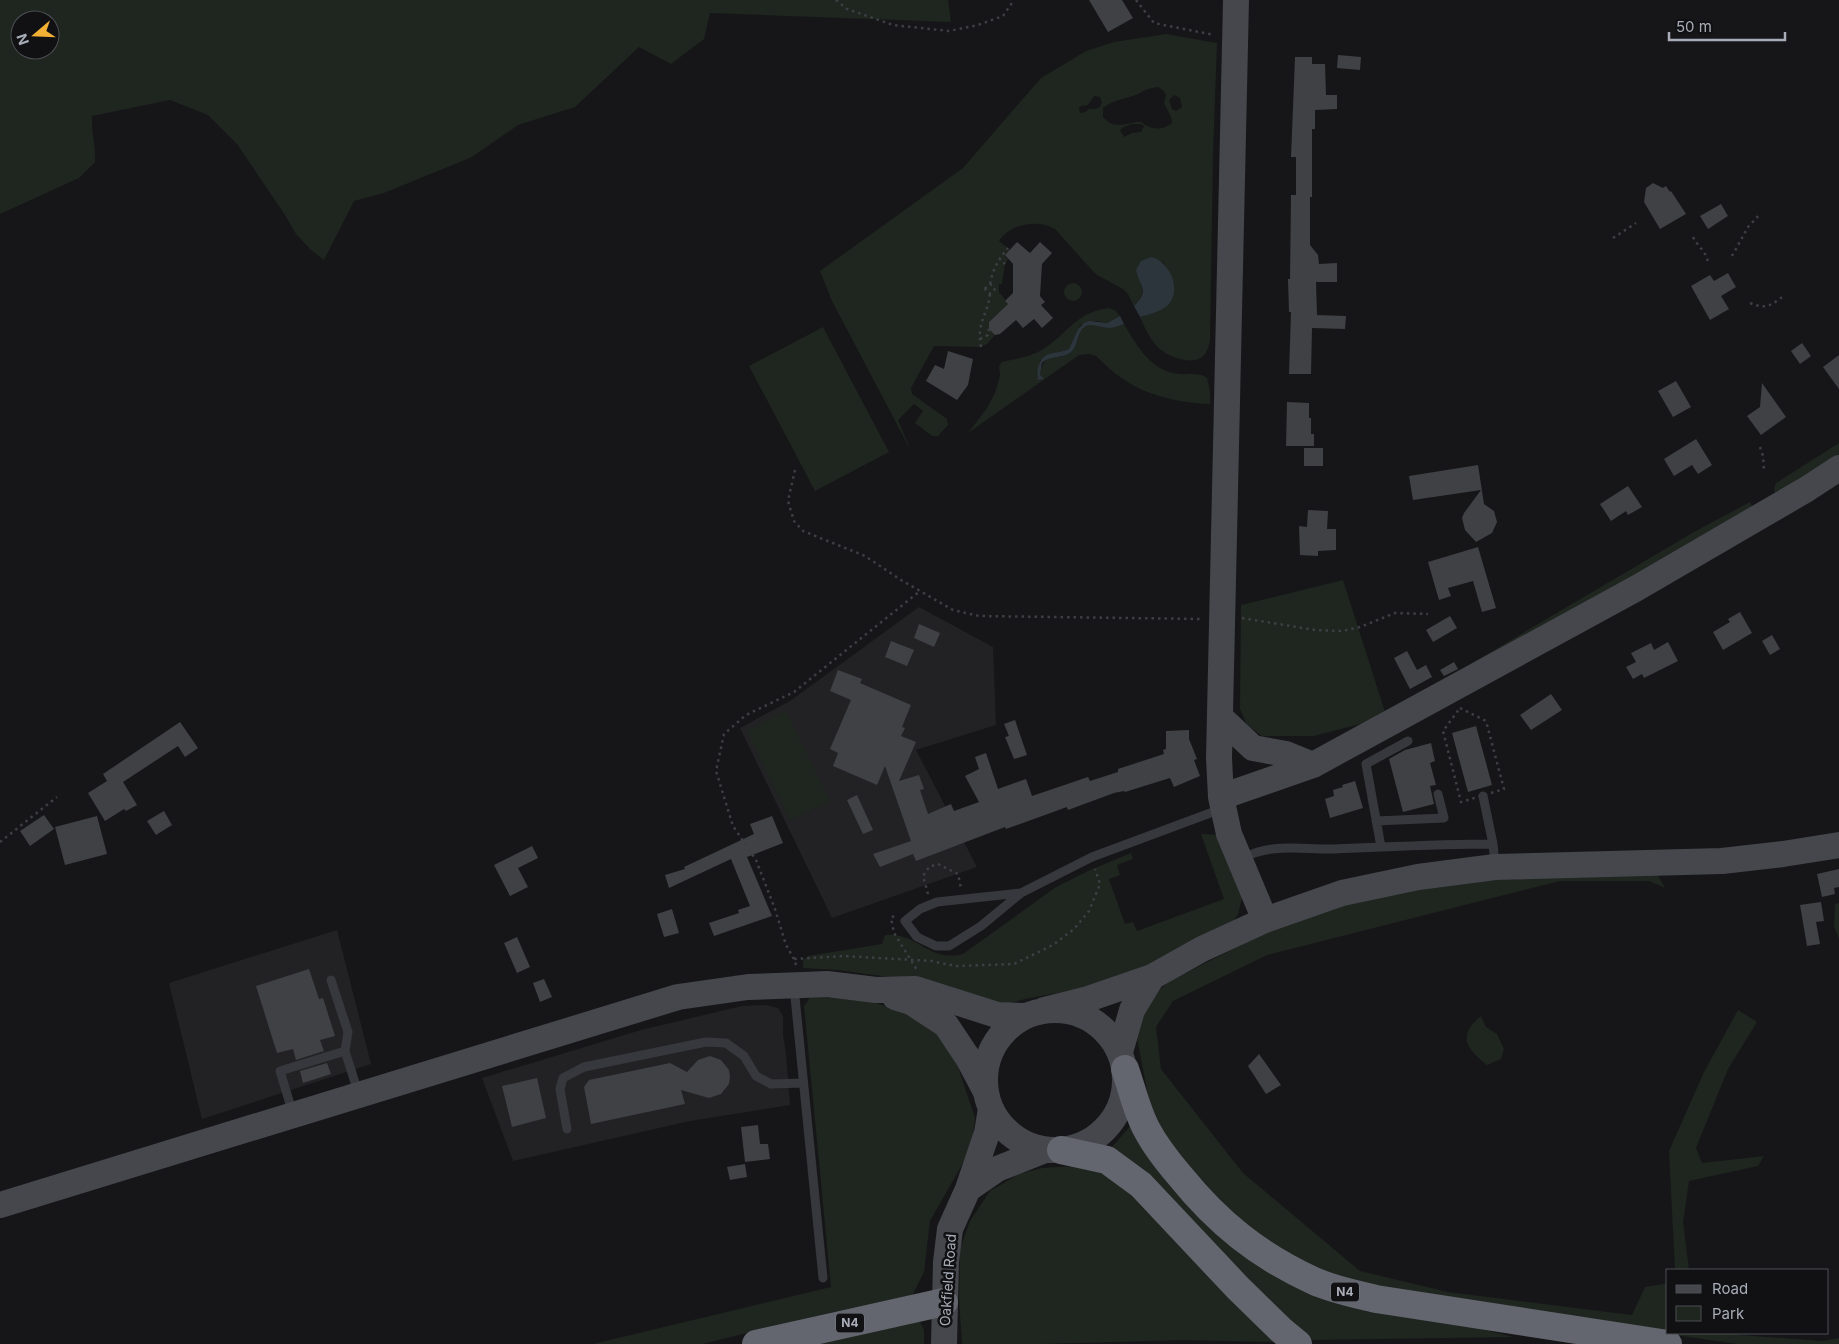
<svg xmlns="http://www.w3.org/2000/svg" width="1839" height="1344" viewBox="0 0 1839 1344" font-family="Inter,sans-serif">
<style>
.built{fill:#222225}
.green{fill:#1e261f;fill-rule:evenodd}
.water{fill:#2c353c}
.building{fill:#404145}
.lines{fill:none;stroke-linecap:round;stroke-linejoin:round}
.path{stroke:#3d3f44;stroke-width:2.5;stroke-dasharray:2.5 4;stroke-linecap:butt}
.lane{stroke:#37383d;stroke-width:9}
.secondary{stroke:#45474d;stroke-width:26}
.highway{stroke:#63666e;stroke-width:28}
.labels{text-anchor:middle;stroke-width:5;stroke-linejoin:round;paint-order:stroke}
.shield{fill:#111113;stroke:#7b7e86;stroke-width:1}
.shield-label{font-size:12px;font-weight:bold;fill:#a8adb8}
.street-label{font-size:14px;fill:#a8adb8;stroke:#111113}
</style>
<rect width="100%" height="100%" fill="#161618"/>
<path class="built" d="M 919,607 L 993,647 L 996,725 L 916,750 L 977,867 L 832,918 L 740,728 L 790,701 Z
M 337,930 L 371,1064 L 202,1119 L 169,983 Z
M 766,1005 L 778,1008 L 783,1016 L 783,1035 L 786,1054 L 790,1105 L 690,1121 L 513,1161 L 482,1078 L 641,1030 L 742,1006 Z"/>
<path class="green" d="M 0,0 L 948,0 L 951,22 L 710,13 L 704,39 L 671,64 L 639,47 L 575,107 L 518,125 L 472,157 L 384,193 L 354,201 L 324,260 L 311,250 L 296,234 L 285,215 L 237,144 L 208,115 L 170,100 L 92,116 C 91,132 96,146 95,162 L 79,178 L 0,214 ZM 20,20 L 50,20 L 50,50 L 20,50 Z
M 1166,34 L 1217,43 L 1213,154 L 1210,341 C 1209,345 1207,352 1204,355 C 1195,366 1171,358 1161,350 C 1151,342 1145,328 1140,317 L 1155,312 L 1171,277 L 1163,262 L 1138,275 C 1145,288 1144,295 1134,306 L 1128,294 L 1123,289 L 1097,275 L 1090,268 L 1055,229 C 1038,219 1011,223 999,241 L 1010,250 L 1005,255 L 1008,259 L 1005,264 L 1002,284 L 999,284 L 999,293 L 1001,294 L 1008,304 L 989,322 L 989,329 L 995,335 L 987,344 L 981,347 L 934,346 L 911,388 L 912,394 L 947,419 L 948,425 L 938,436 L 932,436 L 915,423 L 923,411 L 914,404 L 898,420 L 911,451 L 832,301 L 820,271 L 963,168 L 1041,78 L 1086,51 L 1114,42 ZM 1158,87 L 1164,91 L 1166,95 L 1164,103 L 1171,117 L 1172,123 C 1162,131 1150,130 1141,122 C 1125,122 1115,131 1103,117 L 1103,108 C 1115,99 1126,99 1138,94 C 1145,90 1150,88 1158,87 ZM 1174,95 L 1180,98 L 1182,107 L 1176,111 L 1172,109 L 1169,100 ZM 1094,96 L 1100,97 L 1102,103 C 1098,111 1096,108 1089,109 L 1085,112 L 1080,113 L 1079,108 L 1081,106 L 1088,105 ZM 1132,124 L 1141,124 L 1144,126 L 1141,132 L 1132,133 L 1124,137 L 1120,130 L 1124,127 Z
M1064 292a9 9 0 1 1 18 0a9 9 0 1 1-18 0Z
M 1109,308 L 1116,311 L 1120,316 L 1107,323 L 1096,321 L 1080,325 L 1069,349 C 1058,354 1050,353 1040,361 L 1037,378 L 1041,377 L 1040,375 C 1046,344 1059,366 1073,350 C 1080,343 1077,331 1086,326 C 1093,322 1101,328 1109,328 C 1114,328 1119,326 1124,324 C 1137,346 1152,373 1181,374 C 1191,375 1199,372 1207,378 L 1210,392 L 1210,404 C 1181,403 1147,396 1123,379 C 1113,373 1105,364 1096,356 L 1090,354 L 1079,355 L 968,433 L 987,408 L 995,393 L 1000,376 L 999,366 L 1002,362 C 1014,359 1029,357 1040,351 C 1067,336 1074,312 1109,308 Z
M 823,327 L 889,452 L 815,491 L 749,366 Z
M 1839,443 L 1839,457 L 1775,493 L 1774,489 L 1776,483 Z
M 1750,502 L 1752,506 L 1751,511 L 1475,666 L 1472,663 L 1694,532 Z
M 1343,580 L 1385,712 L 1383,718 L 1314,736 L 1262,736 L 1247,725 L 1240,709 L 1241,605 Z
M 786,711 L 830,801 L 790,820 L 747,731 Z
M 1201,834 L 1220,835 L 1243,894 L 1238,914 L 1232,924 L 1128,980 L 1025,999 L 1000,1006 L 911,980 L 838,970 L 803,968 L 803,960 L 808,956 L 882,944 L 885,935 C 916,931 929,963 963,954 L 1056,887 L 1090,870 L 1131,853 L 1133,859 L 1117,865 L 1120,875 L 1109,879 L 1125,924 L 1133,922 L 1137,931 L 1224,899 Z
M 1656,872 L 1665,888 L 1649,881 L 1560,881 L 1267,955 L 1173,1001 L 1156,1027 L 1161,1069 L 1243,1173 L 1360,1271 L 1448,1292 L 1632,1315 L 1645,1287 L 1668,1283 L 1668,1333 L 1737,1333 L 1739,1335 L 1823,1341 L 1839,1338 L 1839,1344 L 1737,1344 L 1593,1323 L 1350,1281 L 1310,1265 L 1264,1239 L 1201,1186 L 1158,1127 L 1148,1096 L 1134,1022 L 1145,1000 L 1170,981 L 1261,935 L 1340,906 L 1408,889 L 1480,881 Z
M 1839,903 L 1839,939 L 1834,926 L 1835,904 Z
M 811,996 L 872,1002 L 916,1015 L 939,1033 L 957,1064 L 975,1118 L 972,1147 L 930,1221 L 924,1272 L 913,1294 L 900,1301 L 833,1312 L 702,1344 L 593,1344 L 831,1287 L 804,1006 Z
M 1738,1010 L 1757,1022 L 1728,1069 L 1696,1148 L 1702,1163 L 1764,1156 L 1758,1166 L 1689,1181 L 1683,1222 L 1689,1270 L 1675,1270 L 1669,1151 L 1704,1072 Z
M 1481,1016 L 1486,1027 L 1497,1034 L 1504,1049 L 1501,1059 L 1487,1065 C 1466,1048 1457,1036 1481,1016 Z
M 1132,1124 L 1256,1259 L 1468,1326 L 1514,1337 L 1309,1340 L 1112,1147 Z
M 1091,1165 L 1121,1179 L 1275,1342 L 1182,1340 L 1042,1344 L 962,1344 L 959,1299 L 960,1249 L 970,1221 L 990,1191 L 1019,1174 L 1042,1168 Z
M 919,1320 L 924,1330 L 924,1344 L 794,1344 Z"/>
<path class="water" d="M 1151,257 C 1167,260 1181,285 1171,301 C 1165,311 1150,314 1140,317 L 1134,306 C 1150,289 1140,288 1136,270 L 1141,261 Z
M 1120,316 L 1124,324 C 1119,326 1114,328 1109,328 C 1101,328 1093,323 1086,326 C 1077,331 1079,343 1073,350 C 1065,360 1051,354 1042,363 L 1040,375 L 1044,379 L 1038,380 C 1036,371 1039,356 1050,354 C 1057,352 1062,352 1069,349 L 1078,329 L 1084,323 L 1089,321 L 1107,323 Z"/>
<path class="building" d="M 1089,0 L 1122,0 L 1133,18 L 1108,32 Z
M 1338,55 L 1361,57 L 1360,70 L 1337,68 Z
M 1295,57 L 1312,57 L 1312,64 L 1325,64 L 1326,95 L 1337,95 L 1337,109 L 1315,110 L 1315,129 L 1312,129 L 1312,197 L 1310,197 L 1310,245 L 1318,255 L 1319,264 L 1337,263 L 1337,282 L 1316,282 L 1317,315 L 1346,316 L 1345,329 L 1312,328 L 1311,374 L 1289,374 L 1291,312 L 1289,312 L 1288,279 L 1290,279 L 1291,195 L 1296,195 L 1296,157 L 1291,157 Z
M 1653,183 L 1663,188 L 1666,186 L 1670,192 L 1671,191 L 1686,214 L 1660,229 L 1644,202 L 1646,188 Z
M 1721,204 L 1728,216 L 1708,229 L 1700,216 Z
M 1017,242 L 1030,253 L 1040,242 L 1052,253 L 1042,264 L 1040,296 L 1045,302 L 1041,305 L 1053,318 L 1042,328 L 1034,319 L 1023,328 L 1016,320 L 1000,334 L 995,335 L 989,329 L 989,322 L 1008,304 L 1005,301 L 1013,293 L 1013,264 L 1005,255 Z
M 1728,273 L 1736,287 L 1721,296 L 1729,309 L 1710,320 L 1691,286 L 1710,275 L 1714,281 Z
M 1802,343 L 1811,356 L 1800,364 L 1791,351 Z
M 948,351 L 973,359 L 968,385 L 957,400 L 926,381 L 935,365 L 944,369 Z
M 1839,355 L 1839,389 L 1823,367 Z
M 1676,381 L 1691,407 L 1673,417 L 1658,391 Z
M 1762,383 L 1786,417 L 1761,435 L 1747,416 L 1760,407 Z
M 1287,402 L 1309,403 L 1309,418 L 1311,418 L 1311,434 L 1314,434 L 1314,446 L 1286,446 Z
M 1696,439 L 1712,465 L 1698,474 L 1692,465 L 1674,476 L 1664,459 Z
M 1304,448 L 1323,448 L 1323,466 L 1304,466 Z
M 1478,465 L 1484,504 L 1494,511 L 1497,522 L 1492,533 L 1476,542 L 1465,530 L 1462,518 L 1464,513 L 1481,490 L 1413,500 L 1409,476 Z
M 1628,486 L 1642,507 L 1628,515 L 1626,511 L 1611,521 L 1600,504 Z
M 1308,510 L 1328,511 L 1327,529 L 1336,529 L 1336,550 L 1318,551 L 1318,556 L 1300,555 L 1299,526 L 1307,527 Z
M 1478,547 L 1496,608 L 1482,612 L 1473,581 L 1448,588 L 1451,596 L 1439,600 L 1428,562 Z
M 1740,612 L 1752,633 L 1723,650 L 1713,632 L 1730,622 L 1728,619 Z
M 1450,616 L 1457,628 L 1433,642 L 1426,630 Z
M 919,624 L 940,633 L 934,647 L 914,638 Z
M 1772,635 L 1780,649 L 1770,655 L 1762,641 Z
M 891,641 L 914,650 L 907,666 L 885,657 Z
M 1668,642 L 1678,661 L 1644,678 L 1642,674 L 1633,679 L 1626,667 L 1636,662 L 1631,653 L 1651,643 L 1654,650 Z
M 1407,651 L 1417,670 L 1426,665 L 1432,677 L 1410,689 L 1394,658 Z
M 1454,662 L 1458,669 L 1444,676 L 1440,670 Z
M 838,670 L 862,679 L 860,683 L 911,705 L 902,727 L 905,728 L 901,736 L 916,742 L 899,781 L 919,775 L 924,789 L 920,790 L 928,814 L 951,804 L 954,811 L 979,802 L 965,776 L 979,769 L 975,757 L 986,753 L 998,789 L 1026,779 L 1032,796 L 1088,777 L 1090,781 L 1118,772 L 1118,769 L 1164,754 L 1163,750 L 1166,749 L 1166,731 L 1189,730 L 1189,739 L 1197,759 L 1194,760 L 1200,776 L 1174,787 L 1170,778 L 1125,792 L 1124,791 L 1114,793 L 1068,810 L 1067,807 L 1006,829 L 1005,827 L 916,861 L 913,854 L 880,867 L 873,854 L 911,841 L 885,766 L 877,785 L 833,766 L 838,753 L 830,749 L 851,700 L 830,691 Z
M 1551,694 L 1562,710 L 1531,730 L 1520,715 Z
M 1015,720 L 1027,755 L 1014,759 L 1005,737 L 1009,736 L 1004,724 Z
M 180,722 L 198,748 L 185,757 L 178,746 L 123,782 L 137,805 L 126,811 L 124,809 L 105,821 L 88,793 L 107,781 L 103,774 Z
M 1476,726 L 1492,785 L 1468,792 L 1452,733 Z
M 1431,743 L 1435,761 L 1430,763 L 1436,785 L 1430,786 L 1434,804 L 1403,812 L 1389,759 L 1405,750 Z
M 1355,781 L 1363,808 L 1330,818 L 1325,799 L 1334,796 L 1333,790 L 1343,787 L 1342,785 Z
M 857,795 L 873,830 L 863,834 L 847,800 Z
M 164,811 L 172,825 L 156,835 L 147,821 Z
M 44,815 L 54,829 L 30,846 L 20,831 Z
M 97,816 L 107,854 L 65,865 L 55,827 Z
M 772,816 L 783,843 L 747,857 L 772,916 L 714,936 L 709,923 L 739,913 L 738,910 L 750,906 L 731,859 L 669,888 L 665,875 L 685,869 L 684,867 L 754,834 L 750,824 Z
M 532,846 L 538,858 L 518,868 L 528,887 L 510,896 L 494,865 Z
M 1839,869 L 1839,887 L 1834,888 L 1835,894 L 1822,897 L 1817,874 Z
M 1821,902 L 1824,921 L 1816,922 L 1820,944 L 1807,946 L 1800,905 Z
M 672,909 L 679,933 L 664,937 L 657,914 Z
M 517,937 L 530,967 L 517,973 L 504,943 Z
M 309,969 L 319,999 L 323,998 L 335,1036 L 320,1040 L 324,1051 L 296,1060 L 293,1049 L 277,1053 L 256,986 Z
M 544,979 L 552,997 L 540,1002 L 533,983 Z
M 1259,1054 L 1281,1085 L 1266,1094 L 1248,1066 Z
M 710,1056 L 721,1060 L 729,1070 L 730,1077 L 729,1084 L 721,1094 L 709,1098 L 681,1090 L 685,1104 L 591,1124 L 584,1087 L 589,1080 L 670,1063 L 687,1072 L 698,1060 Z
M 327,1063 L 331,1074 L 303,1083 L 300,1071 Z
M 537,1078 L 546,1118 L 512,1127 L 502,1086 Z
M 758,1125 L 760,1144 L 768,1144 L 770,1159 L 745,1162 L 741,1127 Z
M 745,1164 L 747,1177 L 730,1180 L 727,1167 Z"/>
<g class="lines">
<path class="path" d="M 836,0 L 847,9 L 893,25 L 949,31 L 978,25 L 1003,16 L 1014,0
M 1136,0 L 1154,23 L 1214,35
M 1693,237 C 1698,247 1706,251 1708,262
M 1613,238 L 1636,223
M 1732,256 L 1748,227 L 1760,214
M 999,258 L 1005,264
M 990,284 C 993,269 998,260 1008,248
M985.5 289a4.5 4.5 0 1 1 9 0a4.5 4.5 0 1 1-9 0Z
M 1750,303 C 1767,310 1771,305 1785,295
M 980,339 L 988,335 L 989,329
M 981,347 C 976,321 988,316 990,293
M 1760,447 L 1763,456 L 1764,470
M 795,470 L 788,501 L 794,521 L 803,531 L 865,556 L 901,580 L 953,610 L 979,616 L 1202,619
M 1242,618 L 1315,630 L 1342,631 L 1360,627 L 1395,613 L 1428,614
M 1460,708 L 1486,721 L 1504,789 L 1461,802 L 1443,731 Z
M 0,842 L 57,797
M 928,894 L 923,876 L 929,867 L 938,864 L 958,874 L 961,888
M 894,916 L 891,918 L 894,933 L 917,970
M 794,959 L 786,945 L 775,909 L 756,860 L 733,826 L 716,771 L 724,734 L 746,715 L 794,692 L 920,591
M 796,965 L 794,959 L 844,956 L 931,961 L 956,966 L 1014,964 L 1053,945 L 1074,929 L 1089,911 L 1100,884 L 1095,869"/>
<path class="lane" d="M 1483,796 L 1493,844 L 1495,864
M 1376,821 L 1444,818 L 1438,794
M 1381,847 L 1366,764 L 1408,741
M 1241,859 C 1272,842 1302,850 1335,849 C 1388,847 1440,844 1493,844
M 1021,893 L 937,902 L 920,909 L 905,921 L 917,937 L 936,946 L 949,946 L 981,926 L 1021,893 L 1092,857 L 1221,809
M 331,980 L 348,1032 L 345,1051
M 794,987 L 823,1278
M 293,1114 L 280,1071 L 345,1051 L 358,1092
M 567,1129 L 560,1089 L 563,1078 L 584,1067 L 706,1042 L 726,1043 L 744,1056 L 756,1076 L 771,1084 L 803,1083"/>
<path class="secondary" d="M 1236,0 L 1219,758 L 1221,797 L 1229,834 L 1265,920
M 1220,717 L 1253,748 L 1286,754 L 1313,765
M 1221,797 L 1313,765 L 1637,588 L 1807,489 L 1839,468
M 895,997 L 911,1002 L 946,1025 L 968,1058 L 986,1092
M 1044,1010 L 1088,999 L 1152,977 L 1202,949 L 1265,920 L 1342,893 L 1418,877 L 1495,867 L 1722,861 L 1783,854 L 1839,845
M985 1080a70 70 0 1 1 140 0a70 70 0 1 1-140 0Z
M 1120,1052 L 1132,1010 L 1152,977
M 968,1189 L 997,1169 L 1045,1150
M 0,1205 L 678,997 L 748,987 L 803,985 L 827,984 L 876,990 L 915,989 L 997,1015 L 1026,1016
M 944,1344 L 946,1262 L 950,1229 L 968,1189 L 987,1133 L 991,1109"/>
<path class="highway" d="M 1125,1069 C 1132,1089 1137,1112 1147,1130 C 1156,1147 1168,1162 1180,1176 C 1218,1223 1259,1256 1314,1281 C 1334,1290 1356,1294 1376,1299 L 1668,1344
M 1061,1150 L 1107,1160 L 1141,1185 L 1237,1287 L 1281,1330 L 1298,1344
M 756,1344 L 944,1302"/>
</g>
<g class="labels">
<g class="shield">
<rect x="1331" y="1282.5" width="28" height="19" rx="4"/>
<rect x="836" y="1313.5" width="28" height="19" rx="4"/>
</g>
<g class="shield-label">
<text x="1345" y="1296">N4</text>
<text x="850" y="1327">N4</text>
</g>
<g class="street-label">
<text transform="translate(948 1280) rotate(-86)" y="5">Oakfield Road</text>
</g>
</g>
<rect x="1666" y="1269" width="162" height="65" fill="#111113" stroke="#4d4f55"/>
<rect x="1676" y="1285" width="25" height="8" fill="#45474d" stroke="#4d4f55"/>
<text x="1712" y="1294" font-size="15" fill="#a8adb8">Road</text>
<rect x="1676" y="1306" width="25" height="15" fill="#1e261f" stroke="#4d4f55"/>
<text x="1712" y="1319" font-size="15" fill="#a8adb8">Park</text>
<g transform="translate(35 35) rotate(251)"><circle r="24" fill="#111113" stroke="#4d4f55"/>
<path d="M0-4L9 19L0 12L-9 19Z" fill="#f2b134"/>
<text y="-8" font-size="14" font-weight="bold" text-anchor="middle" fill="#a8adb8">N</text>
</g>
<path d="M1669 32v8h116v-8" fill="none" stroke="#a8adb8" stroke-width="2.5"/>
<text x="1676" y="32" font-size="15" fill="#a8adb8" stroke="#111113" stroke-width="4" paint-order="stroke">50 m</text>
</svg>
